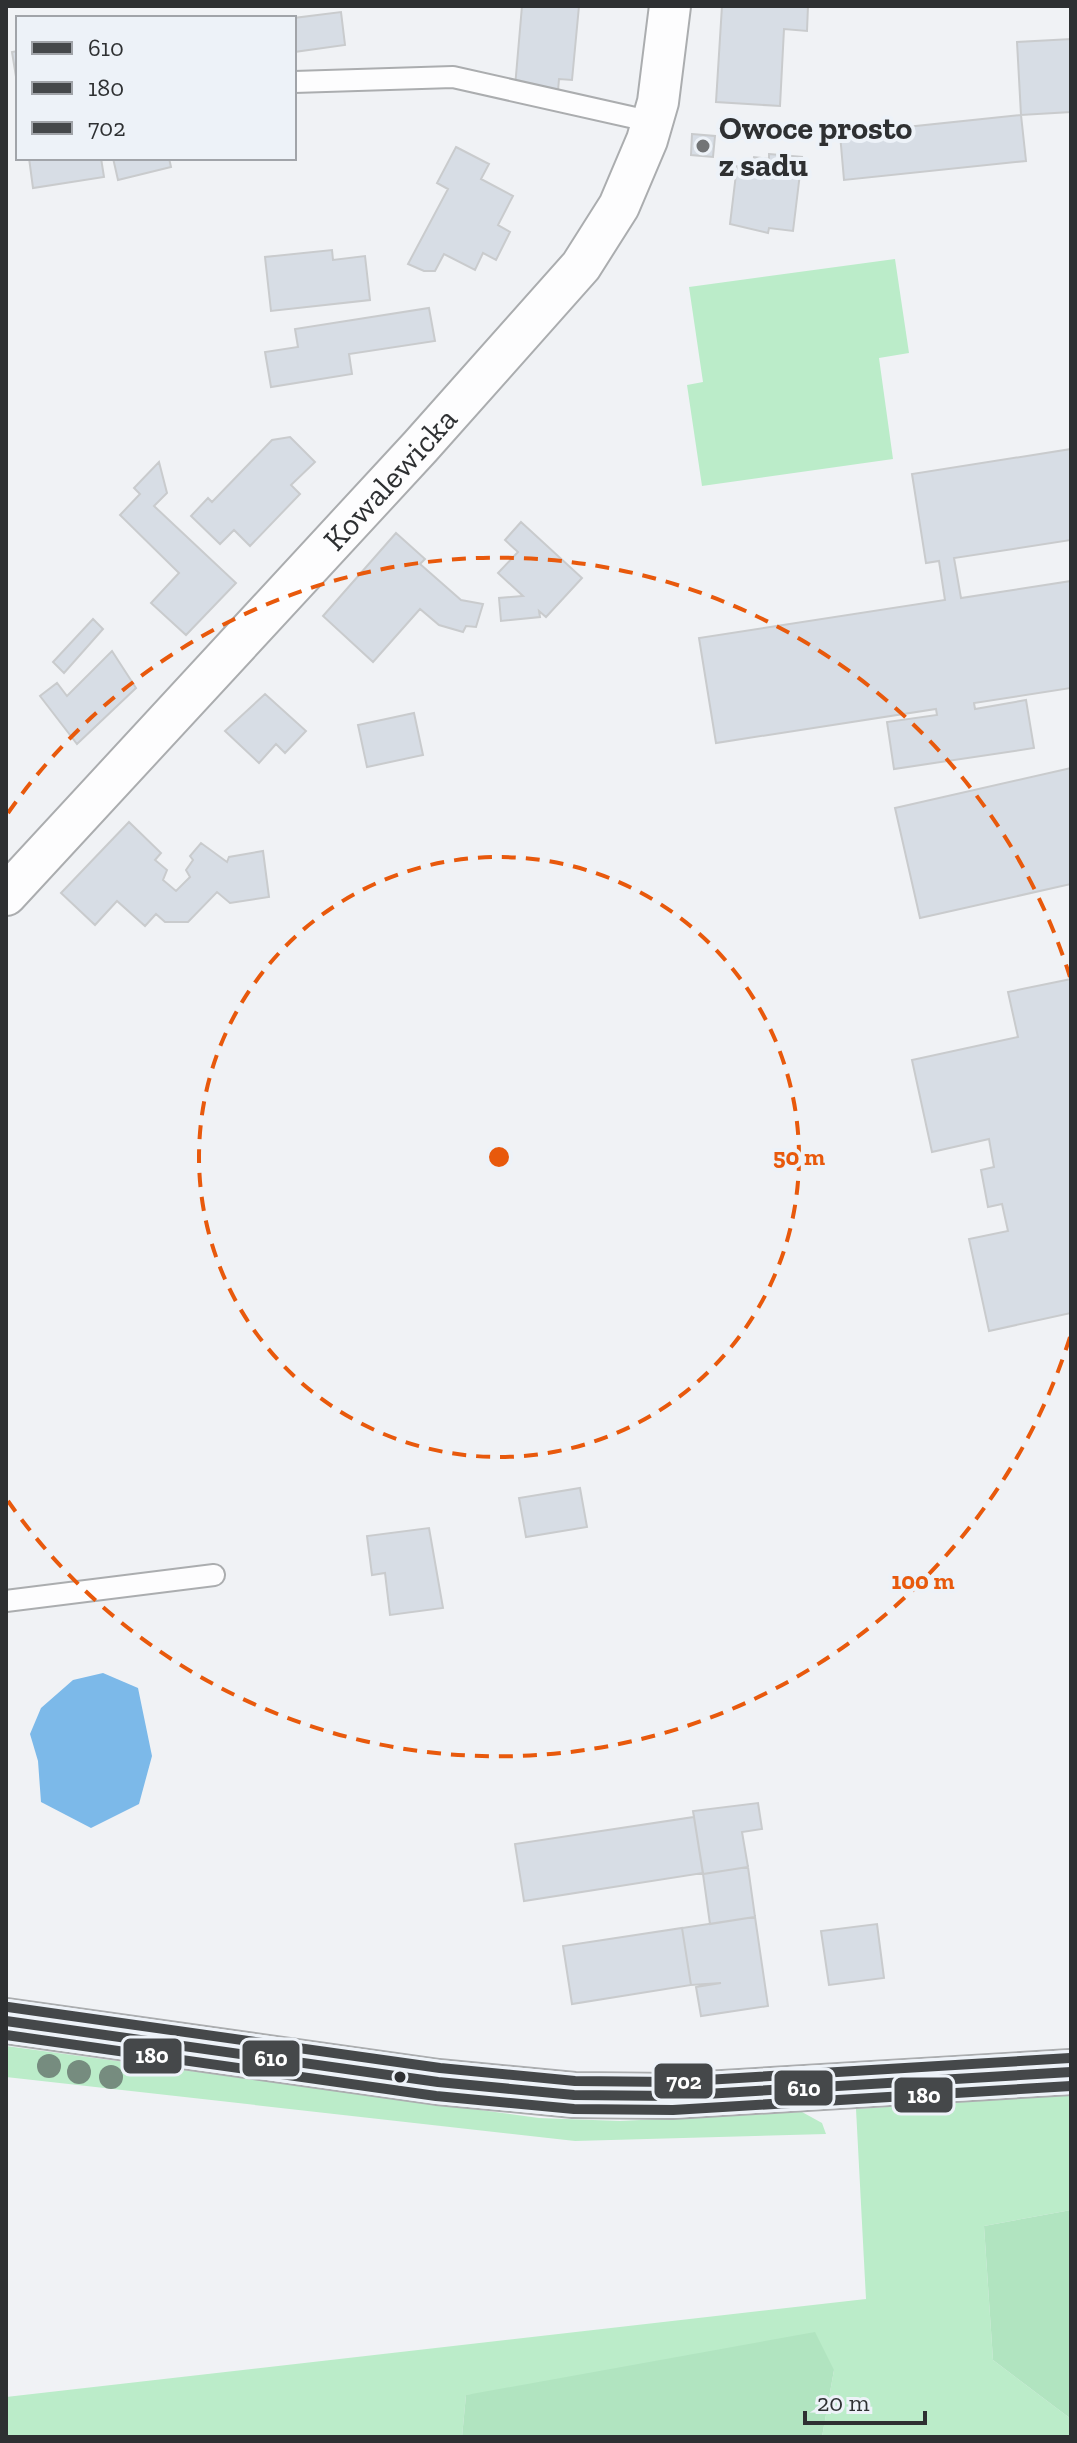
<svg xmlns="http://www.w3.org/2000/svg" width="1077" height="2443" viewBox="0 0 1077 2443" font-family="'Zilla Slab',serif">
<style>
.green{fill:#bbecc9}
.forest{fill:#b1e4c0}
.water{fill:#7cb9e9}
.building{fill:#d7dde5;stroke:#c9cbcd;stroke-width:2}
.lines{fill:none;stroke-linecap:round;stroke-linejoin:round}
.lane-casing{stroke:#abadaf;stroke-width:24}
.street-casing{stroke:#abadaf;stroke-width:44}
.secondary-casing{stroke:#abadaf;stroke-width:48}
.lane{stroke:#fdfdfe;stroke-width:20}
.street{stroke:#fdfdfe;stroke-width:40}
.secondary{stroke:#fdfdfe;stroke-width:44}
.bus-1-casing{stroke:#edf2f8;stroke-width:16}
.bus-2-casing{stroke:#edf2f8;stroke-width:16}
.bus-3-casing{stroke:#edf2f8;stroke-width:16}
.bus-1{stroke:#45484a;stroke-width:10}
.bus-2{stroke:#45484a;stroke-width:10}
.bus-3{stroke:#45484a;stroke-width:10}
.tree{fill:#768c7f}
.ring{fill:none;stroke:#e8590c;stroke-width:4;stroke-dasharray:14 10}
.poi-dot{fill:#727476;stroke:#edf2f8;stroke-width:3}
.bus-dot{fill:#2e3032;stroke:#edf2f8;stroke-width:3}
.labels{text-anchor:middle;stroke-width:8;stroke-linejoin:round;paint-order:stroke}
.poi-label{font-size:32px;font-weight:bold;fill:#2e3032;stroke:#edf2f8;text-anchor:start}
.street-label{font-size:32px;fill:#2e3032;stroke:#edf2f8}
.centre{fill:#e8590c;stroke:#edf2f8;stroke-width:4}
.ring-label{font-size:24px;text-anchor:middle;font-weight:bold;fill:#e8590c;stroke:#edf2f8;stroke-width:8;stroke-linejoin:round;paint-order:stroke}
.line-badge{stroke:#edf2f8;stroke-width:3}
.badge-label{font-size:22px;text-anchor:middle;font-weight:bold;fill:#fff}
</style>
<rect width="100%" height="100%" fill="#f0f2f5"/>
<path class="green" d="M 895,259 L 909,353 L 879,358 L 893,459 L 702,486 L 687,385 L 703,382 L 689,287 Z
M 6,2046 L 539,2118 L 620,2121 L 802,2112 L 822,2123 L 826,2134 L 575,2141 L 6,2077 Z
M 1071,2095 L 1071,2210 L 984,2226 L 993,2360 L 1071,2419 L 1071,2437 L 822,2437 L 834,2370 L 466,2395 L 462,2437 L 6,2437 L 6,2397 L 866,2299 L 856,2109 Z"/>
<path class="forest" d="M 1071,2210 L 1071,2419 L 993,2360 L 984,2226 Z
M 815,2332 L 834,2370 L 822,2437 L 462,2437 L 466,2395 Z"/>
<path class="water" d="M 103,1673 L 138,1688 L 152,1756 L 139,1804 L 91,1828 L 41,1802 L 38,1761 L 30,1734 L 41,1708 L 73,1680 Z"/>
<path class="building" d="M 522,6 L 579,6 L 572,80 L 559,79 L 558,91 L 515,87 Z
M 722,6 L 808,6 L 807,31 L 784,29 L 780,106 L 716,102 Z
M 341,12 L 345,45 L 294,52 L 294,18 Z
M 1071,39 L 1071,112 L 1021,115 L 1017,42 Z
M 18,51 L 18,89 L 12,52 Z
M 1021,115 L 1026,161 L 844,180 L 840,134 Z
M 692,134 L 715,136 L 713,157 L 691,155 Z
M 456,147 L 489,164 L 481,179 L 513,196 L 498,225 L 510,232 L 496,260 L 483,253 L 475,270 L 444,254 L 435,271 L 424,271 L 408,264 L 448,189 L 437,183 Z
M 769,154 L 802,157 L 793,231 L 769,228 L 768,233 L 730,224 L 737,166 L 752,168 L 754,157 L 769,159 Z
M 29,158 L 101,158 L 104,177 L 33,188 Z
M 113,158 L 169,158 L 171,167 L 118,180 Z
M 332,250 L 333,260 L 365,256 L 370,300 L 271,311 L 265,257 Z
M 429,308 L 435,341 L 349,354 L 352,374 L 271,387 L 265,352 L 298,347 L 295,329 Z
M 290,437 L 315,462 L 291,485 L 300,494 L 250,546 L 234,530 L 220,544 L 191,516 L 208,498 L 212,502 L 272,440 Z
M 1071,449 L 1071,540 L 954,558 L 961,598 L 1071,581 L 1071,688 L 974,703 L 975,709 L 1026,700 L 1034,748 L 894,769 L 887,722 L 937,715 L 936,709 L 716,743 L 699,638 L 945,600 L 939,561 L 926,563 L 912,474 Z
M 159,462 L 167,493 L 154,506 L 236,583 L 186,635 L 151,603 L 179,573 L 120,515 L 140,494 L 134,488 Z
M 521,522 L 582,578 L 546,617 L 539,611 L 540,617 L 501,621 L 499,598 L 523,596 L 498,573 L 518,552 L 505,540 Z
M 396,533 L 425,559 L 420,564 L 461,600 L 483,604 L 476,627 L 466,626 L 463,632 L 439,625 L 420,609 L 373,662 L 323,616 Z
M 93,619 L 103,629 L 64,673 L 53,662 Z
M 112,651 L 136,688 L 77,744 L 40,696 L 57,683 L 67,696 Z
M 265,694 L 306,731 L 285,753 L 276,744 L 259,763 L 225,731 Z
M 414,713 L 423,755 L 367,767 L 358,725 Z
M 1071,768 L 1071,884 L 920,918 L 895,808 Z
M 129,822 L 161,853 L 155,860 L 167,870 L 163,880 L 176,891 L 190,877 L 186,870 L 193,860 L 190,856 L 201,843 L 227,862 L 229,857 L 263,851 L 269,897 L 230,903 L 217,892 L 188,922 L 165,922 L 156,914 L 145,926 L 117,901 L 95,925 L 61,893 Z
M 1071,979 L 1071,1313 L 989,1331 L 969,1239 L 1008,1231 L 1002,1204 L 988,1207 L 981,1170 L 994,1167 L 989,1139 L 932,1152 L 912,1060 L 1018,1037 L 1008,992 Z
M 580,1488 L 587,1527 L 526,1537 L 519,1498 Z
M 429,1528 L 443,1608 L 390,1615 L 385,1573 L 372,1575 L 367,1536 Z
M 758,1803 L 762,1829 L 742,1832 L 748,1867 L 703,1874 L 693,1811 Z
M 694,1817 L 703,1873 L 524,1901 L 515,1844 Z
M 748,1867 L 755,1917 L 710,1924 L 703,1874 Z
M 755,1917 L 768,2006 L 701,2016 L 696,1987 L 721,1983 L 691,1985 L 682,1928 Z
M 877,1924 L 884,1978 L 829,1985 L 821,1931 Z
M 682,1928 L 691,1985 L 572,2004 L 563,1946 Z"/>
<g class="lines">
<g class="lane-casing">
<path id="lane" d="M 294,82 L 453,77 L 653,122
M 6,1601 L 214,1575"/>
</g>
<g class="street-casing">
<g id="street">
<path id="s1" d="M 6,895 L 420,447 L 581,266 L 619,206 L 647,140 L 658,102 L 670,6"/>
</g>
</g>
<g class="secondary-casing">
<path id="secondary" d="M 6,2021 L 438,2082 L 574,2095 L 672,2096 L 1071,2072"/>
</g>
<use href="#lane" class="lane"/>
<use href="#street" class="street"/>
<use href="#secondary" class="secondary"/>
<g class="bus-1-casing">
<path id="bus-1" d="M 6,2021 L 438,2082 L 574,2095 L 672,2096 L 1071,2072"/>
</g>
<g class="bus-2-casing">
<path id="bus-2" d="M 6,2035 L 436,2096 L 574,2109 L 673,2110 L 1071,2086"/>
</g>
<g class="bus-3-casing">
<path id="bus-3" d="M 8,2007 L 440,2068 L 575,2081 L 672,2082 L 1070,2058"/>
</g>
<use href="#bus-1" class="bus-1"/>
<use href="#bus-2" class="bus-2"/>
<use href="#bus-3" class="bus-3"/>
</g>
<g class="tree">
<circle cx="49" cy="2066" r="12"/>
<circle cx="79" cy="2072" r="12"/>
<circle cx="111" cy="2077" r="12"/>
</g>
<g class="ring">
<circle cx="499" cy="1157" r="300"/>
<path d="M1070 1337A599 599 0 0 1 8 1501M8 813A599 599 0 0 1 1070 977"/>
</g>
<circle class="poi-dot" cx="703" cy="146" r="8"/>
<circle class="bus-dot" cx="400" cy="2077" r="7"/>
<g class="labels">
<g class="poi-label">
<text x="719" y="139">Owoce prosto<tspan x="719" dy="37">z sadu</tspan></text>
</g>
<g class="street-label">
<text dy="11" stroke="none"><textPath href="#s1" startOffset="566">Kowalewicka</textPath></text>
</g>
</g>
<circle cx="499" cy="1157" r="12" class="centre"/>
<g class="ring-label">
<text x="799" y="1165">50 m</text>
<text x="923" y="1589">100 m</text>
</g>
<g class="line-badge">
<rect x="122" y="2037" width="61" height="38" rx="8" fill="#45484a"/>
<rect x="241" y="2039" width="60" height="39" rx="8" fill="#45484a"/>
<rect x="653" y="2062" width="61" height="38" rx="8" fill="#45484a"/>
<rect x="773" y="2069" width="61" height="38" rx="8" fill="#45484a"/>
<rect x="893" y="2076" width="61" height="38" rx="8" fill="#45484a"/>
</g>
<g class="badge-label">
<text x="152" y="2063">180</text>
<text x="271" y="2066">610</text>
<text x="684" y="2089">702</text>
<text x="804" y="2096">610</text>
<text x="924" y="2103">180</text>
</g>
<rect width="1077" height="2443" fill="none" stroke="#2e3032" stroke-width="16"/>
<rect x="16" y="16" width="280" height="144" fill="#edf2f8" stroke="#a1a4a9" stroke-width="2"/>
<rect x="32" y="42" width="40" height="12" fill="#45484a" stroke="#a1a4a9" stroke-width="2"/>
<text x="88" y="56" font-size="24" fill="#2e3032">610</text>
<rect x="32" y="82" width="40" height="12" fill="#45484a" stroke="#a1a4a9" stroke-width="2"/>
<text x="88" y="96" font-size="24" fill="#2e3032">180</text>
<rect x="32" y="122" width="40" height="12" fill="#45484a" stroke="#a1a4a9" stroke-width="2"/>
<text x="88" y="136" font-size="24" fill="#2e3032">702</text>
<path d="M805 2411v12h120v-12" fill="none" stroke="#2e3032" stroke-width="4"/>
<text x="817" y="2411" font-size="24" fill="#2e3032" stroke="#edf2f8" stroke-width="6" paint-order="stroke">20 m</text>
</svg>
